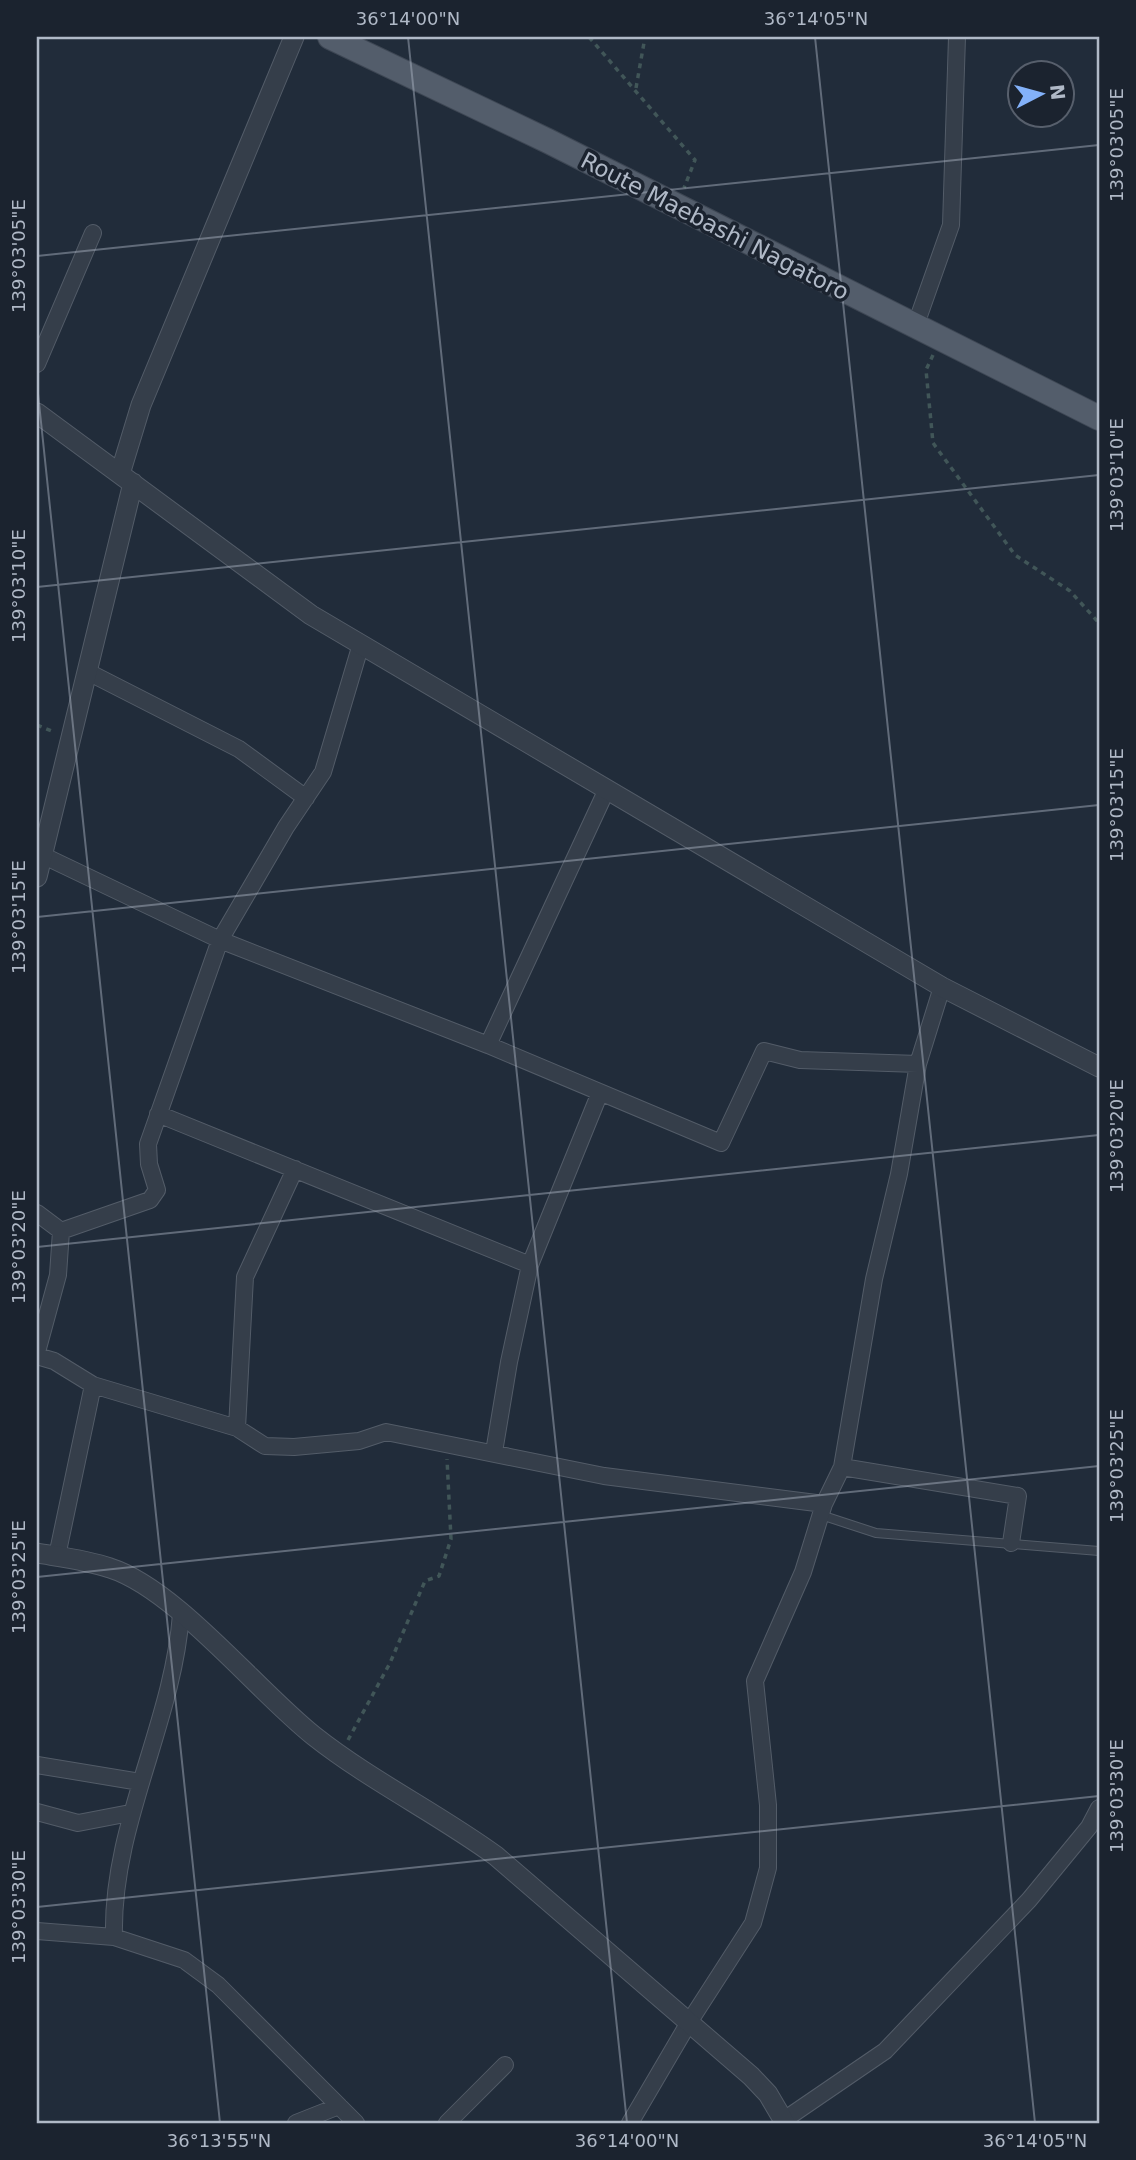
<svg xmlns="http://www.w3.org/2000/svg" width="1136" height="2160" viewBox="0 0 1136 2160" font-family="'DejaVu Sans',sans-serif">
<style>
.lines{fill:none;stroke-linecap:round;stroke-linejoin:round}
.service-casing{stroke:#535c68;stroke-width:10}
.minor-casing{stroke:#535c68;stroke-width:18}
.tertiary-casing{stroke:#535c68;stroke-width:21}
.primary-casing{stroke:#3e4754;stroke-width:26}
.path{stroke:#415658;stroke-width:3.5;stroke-dasharray:5 5;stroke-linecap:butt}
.service{stroke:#353e4a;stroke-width:8}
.minor{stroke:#353e4a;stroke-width:16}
.tertiary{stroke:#353e4a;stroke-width:19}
.primary{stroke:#535d6b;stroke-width:24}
.ticks{fill:none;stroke:#b0b9c7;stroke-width:2;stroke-opacity:0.45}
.labels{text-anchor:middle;stroke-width:7;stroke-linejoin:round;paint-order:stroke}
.street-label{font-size:23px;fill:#b0b9c7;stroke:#1b232f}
.neatline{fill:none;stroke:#b0b9c7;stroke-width:2.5}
.ticks-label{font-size:18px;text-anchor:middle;fill:#b0b9c7}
</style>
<rect width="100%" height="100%" fill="#212c3a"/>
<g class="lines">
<g class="service-casing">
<path id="service" d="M 821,1515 L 876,1533 L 1099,1551"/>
</g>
<g class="minor-casing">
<path id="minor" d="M 915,327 L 951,225 L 957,37
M 37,364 L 93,233
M 88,672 L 239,749 L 306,798
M 44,856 L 220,940 L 488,1045 L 721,1143 L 764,1051 L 800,1060 L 918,1064
M 488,1045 L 607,789
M 158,1114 L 530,1265
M 37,1213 L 61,1231 L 58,1275 L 37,1352
M 61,1231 L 150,1200 L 157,1190 L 149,1164 L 148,1144 L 220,940 L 286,827 L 323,772 L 361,644
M 37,1356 L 54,1361 L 93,1385 L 237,1428 L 265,1446 L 294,1447 L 359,1441 L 386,1432 L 604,1476 L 824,1504
M 237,1428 L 245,1277 L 295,1169
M 494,1452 L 509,1362 L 530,1265 L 599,1095
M 842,1467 L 1018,1496 L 1011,1543
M 57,1556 L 93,1385
M 37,1765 L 140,1782
M 37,1812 L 78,1823 L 130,1813
M 37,1931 L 114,1937 L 184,1960 L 218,1985 L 356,2123
M 114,1937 C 111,1825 173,1724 181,1614
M 784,2120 L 885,2051 L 1029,1900 L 1089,1827 L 1099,1808
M 296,2123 L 339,2106
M 447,2123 L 505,2065
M 630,2123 L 688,2024 L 753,1923 L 768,1868 L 768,1805 L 755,1681 L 803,1572 L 824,1504 L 842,1467 L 874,1279 L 899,1174 L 918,1064 L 942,987"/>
</g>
<g class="tertiary-casing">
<path id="tertiary" d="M 37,413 L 311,615 L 942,987 L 1099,1067
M 120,474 L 141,405 L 294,37
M 37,877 L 133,483
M 37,1553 C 61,1557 87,1560 110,1568 C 176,1589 257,1691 314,1736 C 371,1781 437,1813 496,1856 L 751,2076 L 768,2094 L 785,2123"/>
</g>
<g class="primary-casing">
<path id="primary" d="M 330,37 L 548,141 L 1099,418"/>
</g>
<path class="path" d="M 589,37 L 695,160 L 684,188
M 636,88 L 645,37
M 933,355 L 926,370 L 933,443 L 1015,555 L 1070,591 L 1099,623
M 37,725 L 54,732
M 348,1740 L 390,1663 L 425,1581 L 439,1576 L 451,1539 L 447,1459"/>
<use href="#service" class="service"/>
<use href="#minor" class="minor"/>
<use href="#tertiary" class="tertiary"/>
<use href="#primary" class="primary"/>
</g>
<path class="ticks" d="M 408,37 L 627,2123M 815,37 L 1035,2123M 37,256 L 1099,145M 37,384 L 220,2123M 37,587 L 1099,475M 37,917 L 1099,805M 37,1247 L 1099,1135M 37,1577 L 1099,1466M 37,1907 L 1099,1796"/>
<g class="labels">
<g class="street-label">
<text transform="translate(715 226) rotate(27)" y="8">Route Maebashi Nagatoro</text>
</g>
</g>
<rect width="1136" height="2160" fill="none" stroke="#1b232f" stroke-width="77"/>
<g transform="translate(1041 94) rotate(84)"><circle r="33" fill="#1b232f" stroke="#575f6c" stroke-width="2"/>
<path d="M0-5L12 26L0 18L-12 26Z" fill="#83b1f9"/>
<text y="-10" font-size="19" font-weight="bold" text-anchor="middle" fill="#b0b9c7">N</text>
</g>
<rect x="38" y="38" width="1060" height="2084" class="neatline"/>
<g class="ticks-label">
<text x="408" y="25">36°14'00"N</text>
<text x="816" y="25">36°14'05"N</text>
<text transform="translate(1117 145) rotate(-90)" y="6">139°03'05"E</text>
<text transform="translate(19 256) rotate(-90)" y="6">139°03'05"E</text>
<text transform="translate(1117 475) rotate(-90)" y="6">139°03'10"E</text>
<text transform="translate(19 586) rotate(-90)" y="6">139°03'10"E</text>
<text transform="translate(1117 805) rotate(-90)" y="6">139°03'15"E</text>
<text transform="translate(19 917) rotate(-90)" y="6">139°03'15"E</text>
<text transform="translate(1117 1136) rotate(-90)" y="6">139°03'20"E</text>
<text transform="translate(19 1247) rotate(-90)" y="6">139°03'20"E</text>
<text transform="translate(1117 1466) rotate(-90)" y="6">139°03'25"E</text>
<text transform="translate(19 1577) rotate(-90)" y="6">139°03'25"E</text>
<text transform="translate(1117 1796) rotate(-90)" y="6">139°03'30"E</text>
<text transform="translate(19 1907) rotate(-90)" y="6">139°03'30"E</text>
<text x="219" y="2147">36°13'55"N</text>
<text x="627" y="2147">36°14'00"N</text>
<text x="1035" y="2147">36°14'05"N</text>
</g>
</svg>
